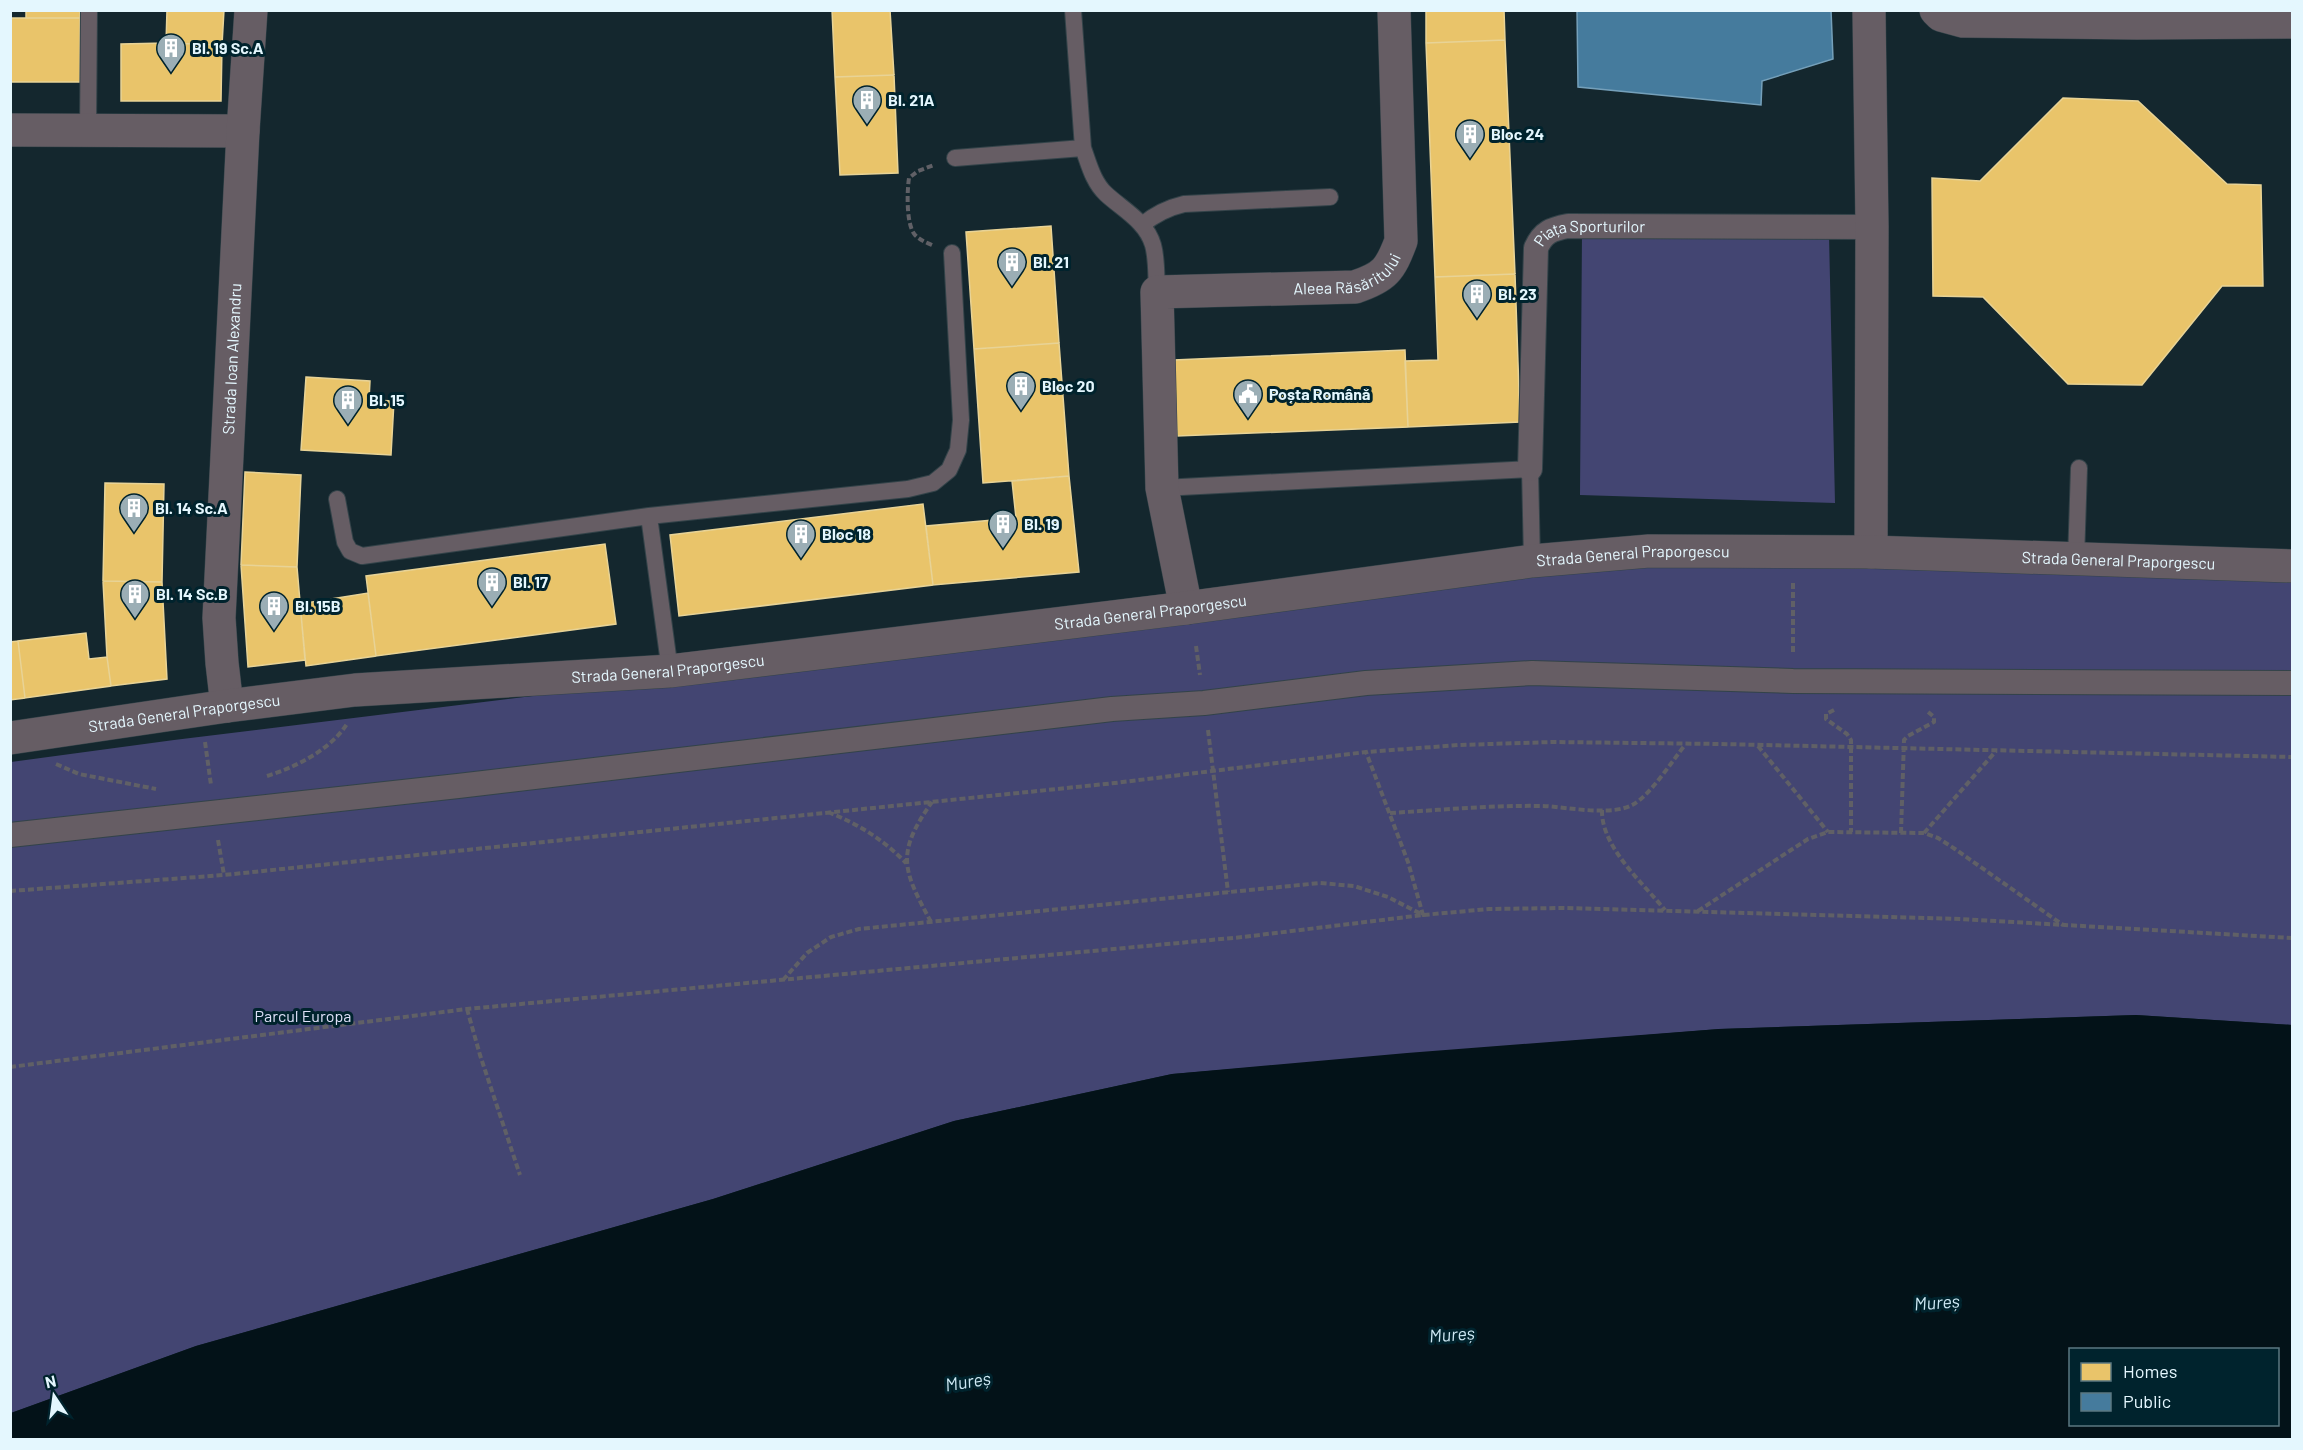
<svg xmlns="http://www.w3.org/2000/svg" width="2303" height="1450" viewBox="0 0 2303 1450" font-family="Barlow,sans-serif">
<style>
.green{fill:#434572}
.water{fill:#031218;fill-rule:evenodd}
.homes{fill:#e9c46a;stroke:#e8d396;stroke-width:1.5}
.public{fill:#457b9d;stroke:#75a0ba;stroke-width:1.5}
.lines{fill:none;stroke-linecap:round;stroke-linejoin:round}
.service-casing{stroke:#334349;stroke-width:18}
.pedestrian-casing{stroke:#334349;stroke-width:26}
.minor-casing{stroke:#334349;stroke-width:34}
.tertiary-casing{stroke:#334349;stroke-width:34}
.path{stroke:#606066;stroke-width:4;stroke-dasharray:6 3;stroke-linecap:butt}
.service{stroke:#665d64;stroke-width:16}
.pedestrian{stroke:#665d64;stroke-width:24}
.minor{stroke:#665d64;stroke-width:33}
.tertiary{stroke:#665d64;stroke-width:33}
.labels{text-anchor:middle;stroke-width:6;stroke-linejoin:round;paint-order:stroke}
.poi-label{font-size:16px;font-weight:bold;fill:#e4f7fe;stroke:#00232d;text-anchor:start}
.street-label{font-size:16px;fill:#e4f7fe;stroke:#00232d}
.park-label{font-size:16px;fill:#dee0f8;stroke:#00232d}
.water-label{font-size:18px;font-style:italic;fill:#cee9f4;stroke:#00232d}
</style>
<rect width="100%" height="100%" fill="#14272e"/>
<path class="green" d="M 1582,232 L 1829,235 L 1835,503 L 1580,495 Z
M 1679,562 L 2292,581 L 2292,1025 L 2136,1015 L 1719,1029 L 1172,1074 L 954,1121 L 713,1199 L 196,1346 L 11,1413 L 11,762 L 174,740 L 1569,569 Z"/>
<path class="water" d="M 2136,1015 L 2292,1025 L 2292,1439 L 11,1439 L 11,1413 L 196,1346 L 713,1199 L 954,1121 L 1172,1074 L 1407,1053 L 1719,1029 ZM 2070,1350 L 2278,1350 L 2278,1424 L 2070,1424 Z"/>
<path class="homes" d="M 26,10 L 80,10 L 80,18 L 26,18 Z
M 167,10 L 224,10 L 222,45 L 166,43 Z
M 832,10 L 890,10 L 894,75 L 835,77 Z
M 1426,10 L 1504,10 L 1505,40 L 1426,43 Z
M 10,18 L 80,18 L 80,82 L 10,82 Z
M 1505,40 L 1515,274 L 1435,277 L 1426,43 Z
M 166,43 L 222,45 L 221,101 L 121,101 L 121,44 Z
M 894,75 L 898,173 L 840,175 L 835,77 Z
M 2063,98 L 2138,101 L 2227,184 L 2261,185 L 2263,286 L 2222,286 L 2142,385 L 2068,384 L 1983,297 L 1933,296 L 1932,178 L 1980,181 Z
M 1051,226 L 1059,343 L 974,349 L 966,232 Z
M 1515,274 L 1520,422 L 1408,427 L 1405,361 L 1438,360 L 1435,277 Z
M 1059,343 L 1069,476 L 983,483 L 974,349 Z
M 1405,350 L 1408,427 L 1177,436 L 1174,360 Z
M 306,377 L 370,381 L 369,400 L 394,401 L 391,455 L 301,450 Z
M 245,472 L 301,475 L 297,567 L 241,565 Z
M 1069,476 L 1079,572 L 933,585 L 926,526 L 1016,518 L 1012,481 Z
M 1069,476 L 1079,572 L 933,585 L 926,526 L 1016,518 L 1012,481 Z
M 105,483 L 164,484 L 162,582 L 103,581 Z
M 923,504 L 933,585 L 679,616 L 670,535 Z
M 605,544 L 616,624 L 376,656 L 366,576 Z
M 241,565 L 297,567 L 305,660 L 248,667 Z
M 103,581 L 162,582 L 167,679 L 111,686 L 107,657 Z
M 368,593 L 376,656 L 306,666 L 300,604 Z
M 86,633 L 89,659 L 107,657 L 111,686 L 25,698 L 18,641 Z
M 18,641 L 25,698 L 10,700 L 10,642 Z"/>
<path class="public" d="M 1577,10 L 1831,10 L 1833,59 L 1762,81 L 1761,105 L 1578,87 Z"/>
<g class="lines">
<g class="service-casing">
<path id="service" d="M 1073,10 L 1083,148
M 88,131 L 89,10
M 955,158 L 1083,148 C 1089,164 1093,182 1106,194 C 1122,209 1146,221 1153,245 C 1157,259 1156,277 1157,292
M 1142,225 C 1155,214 1167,208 1184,204 L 1330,197
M 1162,488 L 1530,469 L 1532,561
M 337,499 L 345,542 L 350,551 L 362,556 L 649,516 L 908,489 L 933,483 L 949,470 L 958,450 L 961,420 L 952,253
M 649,516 L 670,671
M 2076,560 L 2079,468"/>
</g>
<g class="pedestrian-casing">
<g id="pedestrian">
<path id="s1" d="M 1530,469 L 1536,248 C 1543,232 1552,229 1568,226 L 1872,227"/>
<path d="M 10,835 L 458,786 L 1112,709 L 1204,703 L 1366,683 L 1532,673 L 1793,681 L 2292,683"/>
</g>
</g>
<g class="minor-casing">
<g id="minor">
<path d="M 1869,10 L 1872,227 L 1871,552"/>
<path d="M 1936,10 L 1941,15 L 1963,21 L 2137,23 L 2292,22"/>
<path d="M 10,130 L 243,131"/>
<path id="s2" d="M 1186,608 L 1162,488 L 1157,292 L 1355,287 C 1385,277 1390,270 1401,241 L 1394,10"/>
</g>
</g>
<g class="tertiary-casing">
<g id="tertiary">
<path id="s3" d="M 227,706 L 222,663 L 219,618 L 243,131 L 251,10"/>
<path id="s4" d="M 10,738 L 227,706 L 355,690 L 670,671 L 1186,608 L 1532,561 L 1649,551 L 1871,552 L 2292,566"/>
</g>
</g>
<path class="path" d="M 932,245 C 925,242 920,240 915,235 C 906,225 907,191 909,178 L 918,171 L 934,165
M 1793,583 L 1793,653
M 1196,646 L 1200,675
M 1834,710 L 1826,714 L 1826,719 L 1847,734 L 1851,740 L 1851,832
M 1208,730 L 1228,892
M 205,742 L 211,785
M 1758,746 L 1828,832
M 56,764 L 79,774 L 156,789
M 267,776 C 296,767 330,750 347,724
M 1602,810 C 1601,847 1643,883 1665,910
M 828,812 C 858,824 883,839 906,863
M 1390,813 C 1441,810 1492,805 1543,806 C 1568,807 1612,817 1634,804 C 1650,795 1673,760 1685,745
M 1901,833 L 1904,740 L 1908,736 L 1934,722 L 1934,717 L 1927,711
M 1924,833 L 1996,751
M 218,840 L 224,875
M 10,891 L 224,875 L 1115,783 L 1366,752 L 1459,745 L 1553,742 L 1720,744 L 2292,757
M 1698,911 L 1791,850 L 1808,839 L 1828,832 L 1924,833 L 1938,838 L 1955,849 L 2063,925
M 931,922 C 903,870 895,854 932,802
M 783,980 L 807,953 L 831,937 L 859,929 L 1320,883 L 1354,886 L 1388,897 L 1423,915 L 1408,862 L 1366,752
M 467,1009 L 480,1055 L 520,1175
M 10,1067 L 467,1009 L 1243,937 L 1423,915 L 1489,909 L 1563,908 L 1960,919 L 2292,938"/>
<use href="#service" class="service"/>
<use href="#pedestrian" class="pedestrian"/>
<use href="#minor" class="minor"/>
<use href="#tertiary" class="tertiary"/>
</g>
<defs>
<g id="building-pin" transform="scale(1.5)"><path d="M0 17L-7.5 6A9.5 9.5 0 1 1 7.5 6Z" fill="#9baeb5" stroke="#00232d"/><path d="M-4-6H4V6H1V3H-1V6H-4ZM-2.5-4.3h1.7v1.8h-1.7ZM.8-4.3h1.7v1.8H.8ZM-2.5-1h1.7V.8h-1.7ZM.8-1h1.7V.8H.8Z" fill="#fff"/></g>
<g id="civic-pin" transform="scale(1.5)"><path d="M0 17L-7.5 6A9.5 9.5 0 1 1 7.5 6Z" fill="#9baeb5" stroke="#00232d"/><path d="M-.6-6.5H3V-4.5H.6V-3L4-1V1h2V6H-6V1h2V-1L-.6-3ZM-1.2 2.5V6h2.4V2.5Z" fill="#fff"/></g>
</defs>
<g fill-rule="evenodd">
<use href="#building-pin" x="171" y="48"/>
<use href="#building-pin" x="867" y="100"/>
<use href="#building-pin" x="1470" y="134"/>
<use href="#building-pin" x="1012" y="262"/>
<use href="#building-pin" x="1477" y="294"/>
<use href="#building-pin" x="1021" y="386"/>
<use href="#civic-pin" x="1248" y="394"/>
<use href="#building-pin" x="348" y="400"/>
<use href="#building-pin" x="134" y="508"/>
<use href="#building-pin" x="1003" y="524"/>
<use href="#building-pin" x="801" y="534"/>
<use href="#building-pin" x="492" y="582"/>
<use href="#building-pin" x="135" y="594"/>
<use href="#building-pin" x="274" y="606"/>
</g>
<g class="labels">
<g class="poi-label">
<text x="192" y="54">Bl. 19 Sc.A</text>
<text x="888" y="106">Bl. 21A</text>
<text x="1491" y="140">Bloc 24</text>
<text x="1033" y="268">Bl. 21</text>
<text x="1498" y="300">Bl. 23</text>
<text x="1042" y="392">Bloc 20</text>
<text x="1269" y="400">Poșta Română</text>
<text x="369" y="406">Bl. 15</text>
<text x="155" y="514">Bl. 14 Sc.A</text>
<text x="1024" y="530">Bl. 19</text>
<text x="822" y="540">Bloc 18</text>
<text x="513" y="588">Bl. 17</text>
<text x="156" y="600">Bl. 14 Sc.B</text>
<text x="295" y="612">Bl. 15B</text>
</g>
<g class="street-label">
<text dy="6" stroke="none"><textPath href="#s1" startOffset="282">Piața Sporturilor</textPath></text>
<text dy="6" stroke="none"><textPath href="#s2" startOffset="513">Aleea Răsăritului</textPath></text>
<text dy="6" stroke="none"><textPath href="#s3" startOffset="348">Strada Ioan Alexandru</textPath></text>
<text dy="6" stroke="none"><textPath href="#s4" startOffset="1634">Strada General Praporgescu</textPath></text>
<text dy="6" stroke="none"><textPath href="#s4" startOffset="2120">Strada General Praporgescu</textPath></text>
<text dy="6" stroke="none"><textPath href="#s4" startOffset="1148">Strada General Praporgescu</textPath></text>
<text dy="6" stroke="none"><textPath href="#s4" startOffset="662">Strada General Praporgescu</textPath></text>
<text dy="6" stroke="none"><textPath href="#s4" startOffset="176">Strada General Praporgescu</textPath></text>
</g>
<g class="park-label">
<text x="303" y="1022">Parcul Europa</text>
</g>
<g class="water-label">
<text transform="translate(1937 1303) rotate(-4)" y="6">Mureș</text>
<text transform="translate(1452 1335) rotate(-4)" y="6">Mureș</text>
<text transform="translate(968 1382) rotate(-9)" y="6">Mureș</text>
</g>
</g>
<rect width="2303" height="1450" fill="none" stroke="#e4f7fe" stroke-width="24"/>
<rect x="2069" y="1348" width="210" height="78" fill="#00232d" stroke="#5b7881" stroke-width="1.5"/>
<rect x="2081" y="1363" width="30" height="18" fill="#e9c46a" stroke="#5b7881" stroke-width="1.5"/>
<text x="2123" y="1378" font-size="18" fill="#e4f7fe">Homes</text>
<rect x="2081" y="1393" width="30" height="18" fill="#457b9d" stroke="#5b7881" stroke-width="1.5"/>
<text x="2123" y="1408" font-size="18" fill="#e4f7fe">Public</text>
<g transform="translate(54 1396) rotate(347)" stroke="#00232d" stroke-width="4.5" paint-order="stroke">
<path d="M0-4.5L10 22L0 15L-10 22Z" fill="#e4f7fe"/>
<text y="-9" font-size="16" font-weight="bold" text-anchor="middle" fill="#e4f7fe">N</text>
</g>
</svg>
